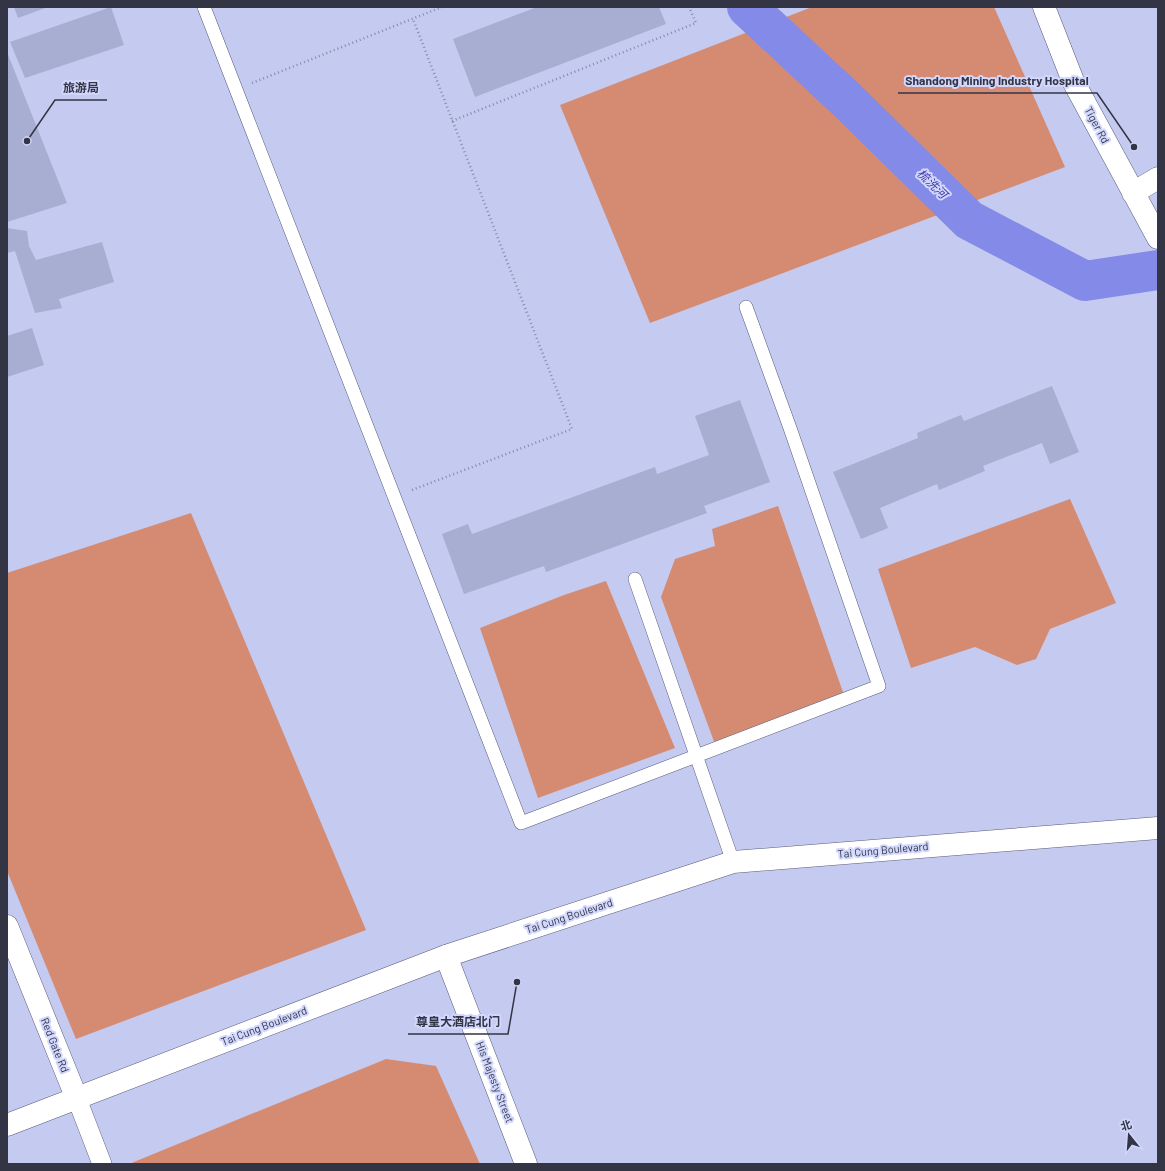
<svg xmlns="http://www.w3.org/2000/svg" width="1165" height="1171" viewBox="0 0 1165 1171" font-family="Barlow,'Noto Sans SC',sans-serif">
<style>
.green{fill:#d58b72}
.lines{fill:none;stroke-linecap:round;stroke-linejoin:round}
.river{stroke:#848ae7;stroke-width:40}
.building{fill:#a8add2}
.service-casing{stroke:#585c7d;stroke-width:14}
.pedestrian-casing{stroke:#585c7d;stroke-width:20}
.minor-casing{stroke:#585c7d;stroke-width:23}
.secondary-casing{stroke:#585c7d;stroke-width:23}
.path{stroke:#878ba7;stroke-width:2.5;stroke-dasharray:1 3;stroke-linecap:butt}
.service{stroke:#fff;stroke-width:13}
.pedestrian{stroke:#fff;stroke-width:19}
.minor{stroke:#fff;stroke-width:22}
.secondary{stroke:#fff;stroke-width:22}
.labels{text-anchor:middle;stroke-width:4;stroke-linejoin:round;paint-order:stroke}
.street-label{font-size:11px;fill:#333544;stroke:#d2d7fd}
.water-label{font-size:12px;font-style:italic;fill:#3f39a4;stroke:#d2d7fd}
.leader{fill:none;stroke:#333544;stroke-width:1.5}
.callout-dot{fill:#333544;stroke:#d2d7fd;stroke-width:1.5}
.callout-label{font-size:12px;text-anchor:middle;font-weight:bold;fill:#333544;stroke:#d2d7fd;stroke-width:4;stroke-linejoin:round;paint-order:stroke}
</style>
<rect width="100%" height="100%" fill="#c5caf0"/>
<path class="green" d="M 812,7 L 994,7 L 1065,167 L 650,323 L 560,105 Z
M 1070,499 L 1116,603 L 1050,629 L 1036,659 L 1017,665 L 975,647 L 911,668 L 878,569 Z
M 778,506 L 845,698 L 716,747 L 661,597 L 675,559 L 715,546 L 712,529 Z
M 191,513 L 366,930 L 76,1039 L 7,871 L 7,573 Z
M 606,581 L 675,748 L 538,798 L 480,628 L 564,595 Z
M 386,1059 L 436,1066 L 480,1164 L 129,1164 Z"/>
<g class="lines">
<path class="river" d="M 747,7 L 848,101 L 969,220 L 1085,281 L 1158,270"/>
</g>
<path class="building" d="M 14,7 L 48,7 L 18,18 Z
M 111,7 L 124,45 L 25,78 L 10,42 Z
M 537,7 L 659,7 L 666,24 L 475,97 L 453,39 Z
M 7,52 L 67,203 L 7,222 Z
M 7,228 L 27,231 L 29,246 L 36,260 L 102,242 L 114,282 L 59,299 L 62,308 L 35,313 L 15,251 L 7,253 Z
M 32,328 L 44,365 L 7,377 L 7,336 Z
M 1052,386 L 1079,452 L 1050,464 L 1042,443 L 983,466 L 985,471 L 939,490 L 937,484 L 880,508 L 888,528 L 861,539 L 833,472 L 918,438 L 917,433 L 961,415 L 964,421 Z
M 740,400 L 770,482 L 704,506 L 707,513 L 546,572 L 544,566 L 464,594 L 442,534 L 468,524 L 472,534 L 655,467 L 657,474 L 709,455 L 695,416 Z"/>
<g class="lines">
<g class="service-casing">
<path id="service" d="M 204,7 L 521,823 L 879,686 L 790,428 L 746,307
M 635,579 L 733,862"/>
</g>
<g class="pedestrian-casing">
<path id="pedestrian" d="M 77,1099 L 102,1164"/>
</g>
<g class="minor-casing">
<path id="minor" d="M 1044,7 L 1073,81 L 1158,238
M 1133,193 L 1158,178
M 446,956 L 526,1164"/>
</g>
<g class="secondary-casing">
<path id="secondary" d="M 7,926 L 77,1099
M 7,1125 L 446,956 L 733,862 L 1158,828"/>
</g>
<path class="path" d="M 252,83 L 442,7
M 452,121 L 696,23 L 689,7
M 412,490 L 572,429 L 413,19"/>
<use href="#service" class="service"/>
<use href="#pedestrian" class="pedestrian"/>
<use href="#minor" class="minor"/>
<use href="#secondary" class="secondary"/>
</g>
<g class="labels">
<g class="street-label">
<text transform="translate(1097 125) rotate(62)" y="4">Tiger Rd</text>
<text transform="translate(883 850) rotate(-5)" y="4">Tai Cung Boulevard</text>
<text transform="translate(569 916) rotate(-18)" y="4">Tai Cung Boulevard</text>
<text transform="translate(264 1026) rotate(-21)" y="4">Tai Cung Boulevard</text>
<text transform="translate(55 1045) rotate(68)" y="4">Red Gate Rd</text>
<text transform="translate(495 1082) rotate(69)" y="4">His Majesty Street</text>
</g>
<g class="water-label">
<text transform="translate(932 184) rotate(44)" y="4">梳洗河</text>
</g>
</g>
<path class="leader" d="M1134 147L1097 93H898M27 141L55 100H107M517 982L508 1034H408"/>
<g class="callout-dot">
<circle cx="1134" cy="147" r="4"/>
<circle cx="27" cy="141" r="4"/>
<circle cx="517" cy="982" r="4"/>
</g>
<g class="callout-label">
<text x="997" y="85">Shandong Mining Industry Hospital</text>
<text x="81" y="92">旅游局</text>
<text x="458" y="1026">尊皇大酒店北门</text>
</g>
<rect width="1165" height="1171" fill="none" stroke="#333544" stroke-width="16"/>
<g transform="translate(1129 1135) rotate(343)" stroke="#d2d7fd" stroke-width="3" paint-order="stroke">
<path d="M0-3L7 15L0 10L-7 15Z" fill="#333544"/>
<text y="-6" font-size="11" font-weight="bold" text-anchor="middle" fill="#333544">北</text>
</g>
</svg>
